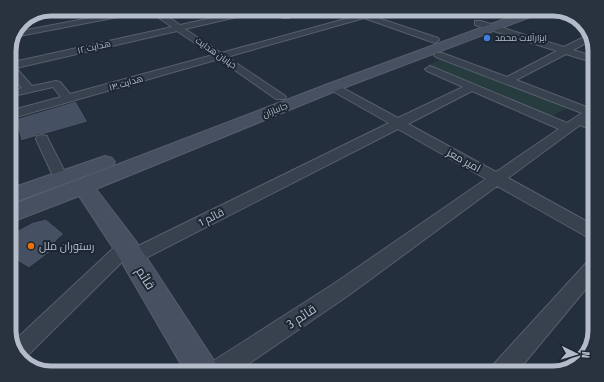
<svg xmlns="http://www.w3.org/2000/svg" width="604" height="382" viewBox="0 0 604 382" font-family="'Fira Sans Condensed',Cairo,sans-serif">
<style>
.green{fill:#263c3f}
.building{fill:#455162;stroke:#1f2835}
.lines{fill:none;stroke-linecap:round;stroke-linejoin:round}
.street-casing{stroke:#565f6c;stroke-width:2}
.secondary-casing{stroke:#565f6c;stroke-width:2}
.street{fill:#38414e;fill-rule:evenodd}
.secondary{fill:#465061;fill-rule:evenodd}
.shop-dot{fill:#3f7fe0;stroke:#1d2633;stroke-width:1.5}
.food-dot{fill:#e8710a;stroke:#1d2633;stroke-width:1.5}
.labels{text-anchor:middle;stroke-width:4;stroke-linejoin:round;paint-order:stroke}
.far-poi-label{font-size:9px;fill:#b4bcc9;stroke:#1d2633;text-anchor:start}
.far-street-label{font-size:9px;fill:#b4bcc9;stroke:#1d2633}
.street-label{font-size:11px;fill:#b4bcc9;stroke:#1d2633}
.poi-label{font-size:11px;fill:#b4bcc9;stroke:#1d2633;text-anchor:start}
.near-street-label{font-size:13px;fill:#b4bcc9;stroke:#1d2633}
.rim{fill:none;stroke:#b4bcc9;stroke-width:5}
</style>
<rect width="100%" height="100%" fill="#242f3e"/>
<path class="green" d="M 442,59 L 567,108 L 550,117 L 427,65 Z"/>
<path class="building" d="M 76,101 L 88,122 L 46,134 L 37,135 L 35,137 L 21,141 L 15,119 Z
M 46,219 L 64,234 L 57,240 L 49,253 L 29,268 L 9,256 L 9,235 L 33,222 Z"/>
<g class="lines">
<g class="street-casing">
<path id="street" d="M 137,9 L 156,9 L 165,15 L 179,9 L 189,9 L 170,18 L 180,25 L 230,14 L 223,12 L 223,9 L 230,9 L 241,12 L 241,16 L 185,29 L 221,53 L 356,16 L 340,9 L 351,9 L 438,38 L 439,40 L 435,43 L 432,42 L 364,18 L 227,57 L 284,95 L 286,97 L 284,99 L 276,99 L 219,59 L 9,119 L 9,111 L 61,97 L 53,87 L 9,97 L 9,91 L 22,88 L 9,72 L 9,63 L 172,27 L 149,11 L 14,37 L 16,32 ZM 177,31 L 213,55 L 70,94 L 60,82 L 56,81 L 32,86 L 16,68 Z
M 264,9 L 275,9 L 290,16 L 289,18 L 283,18 Z
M 465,9 L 480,9 L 502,13 L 503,15 L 499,17 L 469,11 Z
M 475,21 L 481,21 L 564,47 L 586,36 L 588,36 L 590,41 L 573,50 L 595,57 L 595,63 L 566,54 L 516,80 L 589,108 L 595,106 L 595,114 L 588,120 L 595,122 L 595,131 L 580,125 L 508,178 L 595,226 L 595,240 L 589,238 L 497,186 L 349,295 L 235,373 L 204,373 L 207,365 L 335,283 L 486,179 L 398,129 L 138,262 L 132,264 L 126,262 L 124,260 L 24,359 L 14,341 L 120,242 L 126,240 L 132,242 L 134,248 L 389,123 L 329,89 L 328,87 L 329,85 L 337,85 L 398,118 L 463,87 L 427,71 L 425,69 L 430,66 L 567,123 L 582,113 L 436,57 L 434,55 L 436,53 L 442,53 L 507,77 L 557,51 L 475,25 ZM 472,91 L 559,129 L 496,172 L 408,124 Z
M 42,135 L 47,136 L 48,139 L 68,178 L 66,181 L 61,183 L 56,181 L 54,178 L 36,139 L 37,136 Z
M 595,258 L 595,278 L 516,373 L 490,373 L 493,365 L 589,260 Z"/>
</g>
<g class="secondary-casing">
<path id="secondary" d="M 532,9 L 547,9 L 546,11 L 338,90 L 96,189 L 135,240 L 215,362 L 220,373 L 186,373 L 117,254 L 79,196 L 9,223 L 9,206 L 328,84 Z
M 105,156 L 112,158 L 115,162 L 112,166 L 9,204 L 9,189 Z"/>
</g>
<use href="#street" class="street"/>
<use href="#secondary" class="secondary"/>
</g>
<circle class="shop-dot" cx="487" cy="38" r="4"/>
<circle class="food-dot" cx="31" cy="246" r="4"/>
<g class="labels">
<g class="far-poi-label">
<text x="495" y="41">ابزارآلات محمد</text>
</g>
<g class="far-street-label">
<text transform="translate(94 47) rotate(-13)" y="3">هدایت ۱۲</text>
<text transform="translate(216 53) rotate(35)" y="3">خیابان هدایت</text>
<text transform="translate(126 83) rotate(-16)" y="3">هدایت ۱۴</text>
<text transform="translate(275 110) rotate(-22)" y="3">جانبازان</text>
</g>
<g class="street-label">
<text transform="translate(464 160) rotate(29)" y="4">امیر معز</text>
<text transform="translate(211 217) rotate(-27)" y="4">قائم 1</text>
</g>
<g class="poi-label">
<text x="39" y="250">رستوران ملل</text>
</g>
<g class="near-street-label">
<text transform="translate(146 278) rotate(58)" y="5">قائم</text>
<text transform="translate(301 316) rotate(-34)" y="5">قائم 3</text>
</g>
</g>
<path d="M0 0H604V382H0ZM51 16H553A35 35 0 0 1 588 51V331A35 35 0 0 1 553 366H51A35 35 0 0 1 16 331V51A35 35 0 0 1 51 16Z" fill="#29323f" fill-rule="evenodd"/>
<path class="rim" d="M51 16H553A35 35 0 0 1 588 51V331A35 35 0 0 1 553 366H51A35 35 0 0 1 16 331V51A35 35 0 0 1 51 16Z"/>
<g transform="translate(576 354) rotate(95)" stroke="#1d2633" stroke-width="3" paint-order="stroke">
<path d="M0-3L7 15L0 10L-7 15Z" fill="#b4bcc9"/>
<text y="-6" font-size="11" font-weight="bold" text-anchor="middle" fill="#b4bcc9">N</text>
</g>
</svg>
